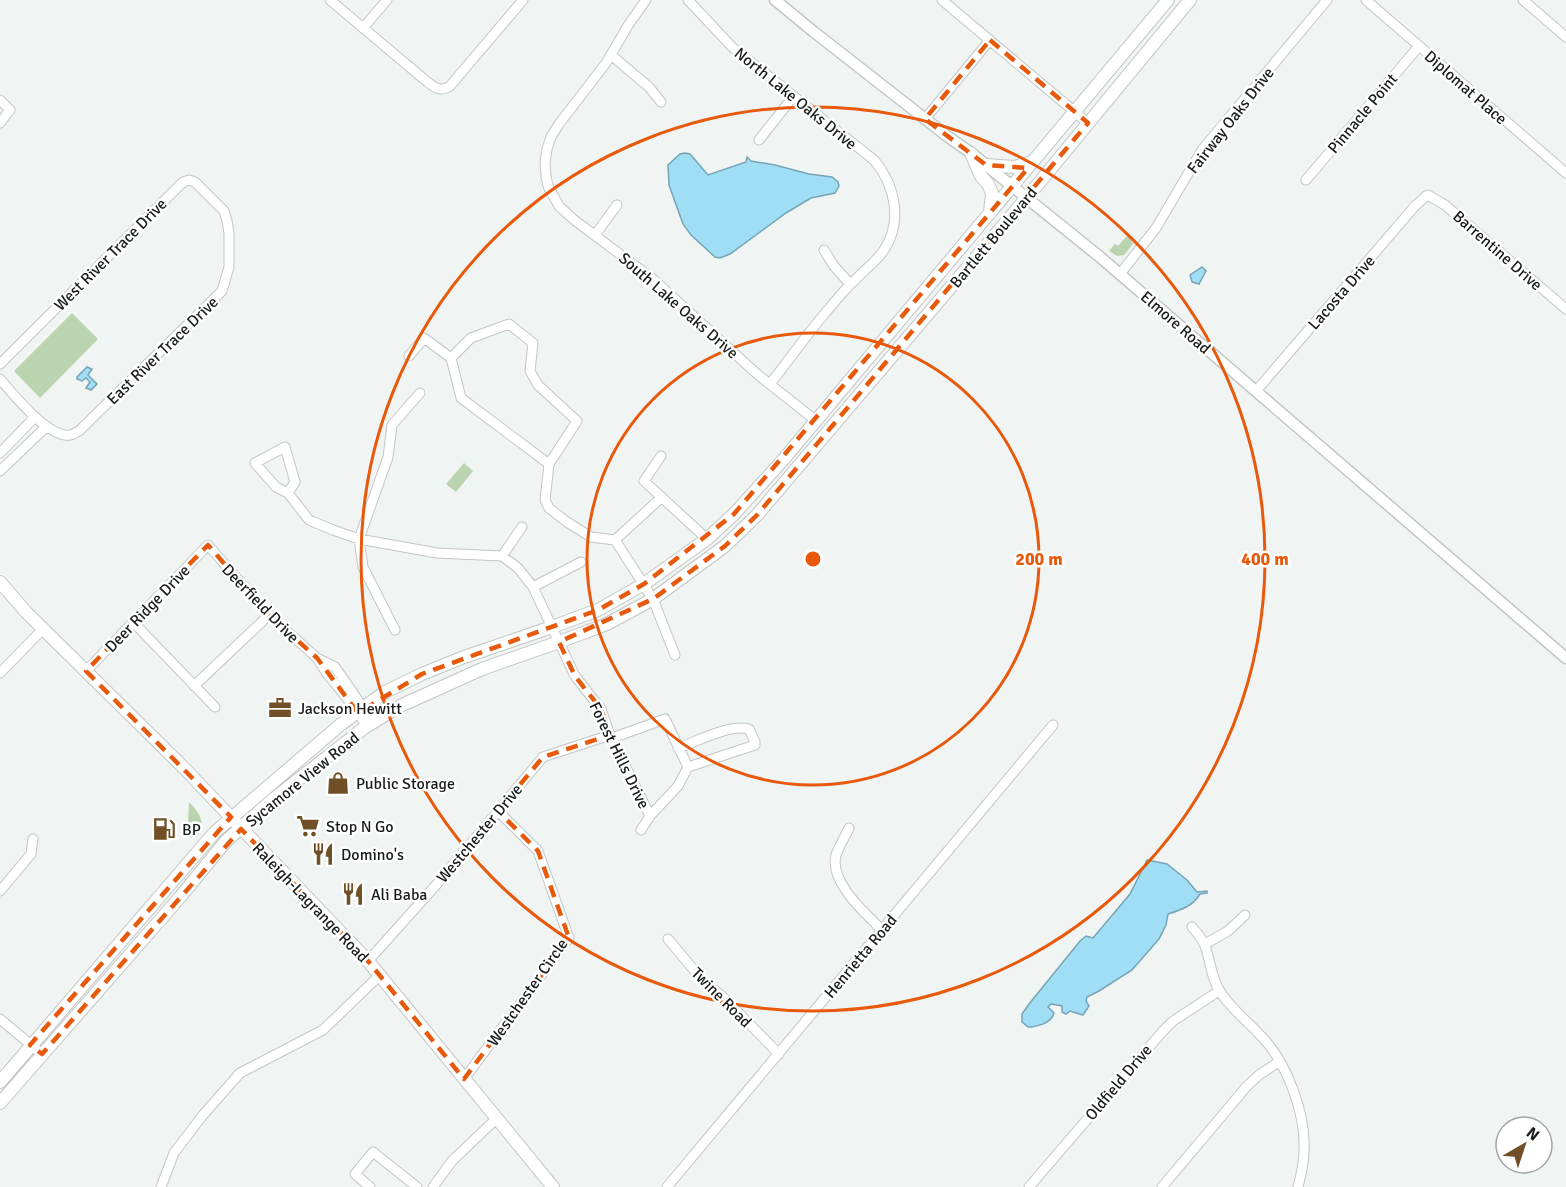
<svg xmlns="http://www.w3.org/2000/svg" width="1566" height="1187" viewBox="0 0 1566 1187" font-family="Signika,sans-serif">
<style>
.green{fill:#bbd4b0}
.water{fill:#9fdef5;stroke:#77a4b4;stroke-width:1.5}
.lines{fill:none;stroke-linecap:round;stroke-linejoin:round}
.minor-casing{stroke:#c2c6c5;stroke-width:11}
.tertiary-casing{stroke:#c2c6c5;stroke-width:13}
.secondary-casing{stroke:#c2c6c5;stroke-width:14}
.minor{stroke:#fff;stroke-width:9}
.tertiary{stroke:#fff;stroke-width:10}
.secondary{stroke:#fff;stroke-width:12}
.marked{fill:none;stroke:#e8590c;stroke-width:4.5;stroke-dasharray:12 8;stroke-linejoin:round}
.ring{fill:none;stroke:#e8590c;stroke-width:3}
.labels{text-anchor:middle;stroke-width:5;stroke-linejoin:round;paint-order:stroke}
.street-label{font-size:16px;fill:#1a1b1b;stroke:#fff}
.poi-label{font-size:16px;fill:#1a1b1b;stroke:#fff;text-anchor:start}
.centre{fill:#e8590c;stroke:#fff;stroke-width:3}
.ring-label{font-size:18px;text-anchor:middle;font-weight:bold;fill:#e8590c;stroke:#fff;stroke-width:5;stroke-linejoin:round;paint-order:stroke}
</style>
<rect width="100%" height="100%" fill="#f0f5f4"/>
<path class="green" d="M 1129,236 L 1133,244 L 1124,255 L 1117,256 L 1109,251 L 1115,244 L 1118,246 L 1126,237 Z
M 72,313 L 98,339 L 40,398 L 14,371 Z
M 464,463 L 473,471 L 456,492 L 446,484 Z
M 189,802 C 200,813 207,824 196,838 L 189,827 L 189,822 L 188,822 Z"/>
<path class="water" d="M 685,153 L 690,154 L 708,175 L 746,162 L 747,157 L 751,161 L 775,165 L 809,174 L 832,177 L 838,182 L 839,186 L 835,193 L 811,198 L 786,213 L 730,254 L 720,258 L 715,257 L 691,235 L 683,224 L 669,185 L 668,165 L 680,154 Z
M 1202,267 L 1206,271 L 1199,284 L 1192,282 L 1190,275 Z
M 87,367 L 92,369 L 88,375 L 97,384 L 91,390 L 86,388 L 90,382 L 86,378 L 82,381 L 77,379 L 77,377 Z
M 1147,860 L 1167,864 L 1187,880 L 1197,892 L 1207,891 L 1207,893 L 1200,894 C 1193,906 1181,910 1168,914 L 1166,925 L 1159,939 L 1132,970 L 1099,991 L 1087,997 L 1086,1001 L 1089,1006 L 1083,1015 L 1070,1011 L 1066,1014 L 1062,1012 L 1062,1006 L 1051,1004 L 1048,1007 L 1054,1013 C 1051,1023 1041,1025 1032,1027 L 1028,1027 L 1022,1022 L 1022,1014 L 1029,1004 L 1080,941 L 1086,936 L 1093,938 L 1130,894 Z"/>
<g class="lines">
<g class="minor-casing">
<path id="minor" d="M 330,0 L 425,80 C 434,87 440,93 450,86 L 523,0
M 646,0 L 629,24 L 606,63 L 559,124 L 551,137 L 547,149 L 545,163 L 546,176 L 548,186 L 559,206 L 573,219 L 653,279 L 757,374 L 815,420
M 688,0 L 733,48 L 874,160 C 895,185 903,221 884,250 C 877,261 864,270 855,280 C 845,289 836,300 827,311 C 807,334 789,360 770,384
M 942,0 L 1088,123
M 1366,0 L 1566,173
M 1523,0 L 1566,37
M 363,28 L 387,0
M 611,55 L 649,87 L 661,102
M 0,100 L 10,110 L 0,123
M 925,119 L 990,40
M 759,140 L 793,97
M 1306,180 L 1419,46
M 595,235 L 617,205
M 824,250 L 834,266 L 850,284
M 1120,274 L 1156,228 L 1202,150 L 1327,0
M 409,356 L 424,338 L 451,358
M 451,358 L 471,338 L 509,324 L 533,343 L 530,371 L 538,385 L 577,421 L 549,464 L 545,500 L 549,508 L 567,522 L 591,537 L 615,540 L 653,599 L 675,655
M 451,358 L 461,398 L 549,464
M 0,364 L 183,182 L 189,180 L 195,182 L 224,211 L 227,221 L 229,233 L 229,267 L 222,291 L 79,431 C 76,432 73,435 70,435 C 48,438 13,394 0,379
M 1256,391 L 1415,206 L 1426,196 L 1428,195 L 1445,205 L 1566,309
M 0,453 L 35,417
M 661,456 L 644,481 L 707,539
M 0,471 L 46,427
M 288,493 L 276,487 L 255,463 L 285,447 L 295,482 L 288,493 L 309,520 L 333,530 L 359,539 L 437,553 L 502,556 L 518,568 L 533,587 L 575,676 L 601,709 L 610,735 L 650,816
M 615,540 L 662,497
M 502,556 L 522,527
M 533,587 L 581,562
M 133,622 L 215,707
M 395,630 L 363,567 L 359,539 L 388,457 L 392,425 L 420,393
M 319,659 L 335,667 L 373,722
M 86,671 L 208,545 L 269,615 L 317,658 L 326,672 L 358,712 L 367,727
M 0,673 L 43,629
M 194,686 L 269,615
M 612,738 L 665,719 L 688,767
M 849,828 C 845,837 839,846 836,855 C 829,882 865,913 882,930
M 641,830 L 650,816 L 678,786 L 688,767 L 755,745 L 755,742 L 749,729 C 729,724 698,741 678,748
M 0,891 L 31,854 L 33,839
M 1192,927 C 1197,933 1202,938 1205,946 C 1211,962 1211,979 1221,993 C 1232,1010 1249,1022 1262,1037 C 1287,1063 1306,1114 1304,1151 C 1304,1163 1301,1175 1298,1187
M 668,939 L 704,982 L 722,996 L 779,1054
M 1205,944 L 1228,931 L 1245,915
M 368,961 L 437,884 L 543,757 L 610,735
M 0,1019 L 42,1054
M 464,1079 L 569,938 L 538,851 L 498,811
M 161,1187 L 174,1153 L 203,1115 L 240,1073 L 323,1030 L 379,976
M 370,1187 L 355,1174 L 373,1152 L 417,1187
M 433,1187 L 452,1161 L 496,1119
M 667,1187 L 1053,725
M 1029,1187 L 1163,1031 L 1173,1021 L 1219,991
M 1162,1187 L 1247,1086 L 1259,1075 L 1280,1061"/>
</g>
<g class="tertiary-casing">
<path id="tertiary" d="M 775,0 L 814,32 L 947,136 L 971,153 L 1100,257 L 1566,658"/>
</g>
<g class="secondary-casing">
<path id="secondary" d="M 971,153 L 981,176 L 988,184 L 992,193 L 990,213
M 986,165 L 1014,167 L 1032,162
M 0,582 L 26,612 L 183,767 L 368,961 L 553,1187
M 0,1082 L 215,832 L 340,725 L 385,692 L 422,674 L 464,657 L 552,627 L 598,610 L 644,584 L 707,539 L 734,514 L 783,460 L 1168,0
M 0,1103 L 181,896 L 226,841 L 271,801 L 336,750 L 364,728 L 400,706 L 482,669 L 559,642 L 607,624 L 653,599 L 725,546 L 757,515 L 1024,201 L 1190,0"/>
</g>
<use href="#minor" class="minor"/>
<use href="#tertiary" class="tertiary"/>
<use href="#secondary" class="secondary"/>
</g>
<path class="marked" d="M 990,40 L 1088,123 L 757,515 L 725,546 L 653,599 L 559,642 L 575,676 L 601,709 L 610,735 L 543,757 L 498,811 L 538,851 L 569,938 L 464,1079 L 368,961 L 241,829 L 42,1054 L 30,1045 L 231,817 L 86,671 L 208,545 L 269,615 L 317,658 L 358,713 L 422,674 L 598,610 L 644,584 L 734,514 L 1028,168 L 986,165 L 925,119 Z"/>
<g class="ring">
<circle cx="813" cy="559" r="226"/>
<circle cx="813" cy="559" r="452"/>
</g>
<defs>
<g id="office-bare" transform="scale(1.8)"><path d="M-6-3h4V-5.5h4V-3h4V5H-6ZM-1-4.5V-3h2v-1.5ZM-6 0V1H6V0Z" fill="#715027" stroke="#fff" stroke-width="2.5" paint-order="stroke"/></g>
<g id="shop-bare" transform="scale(1.8)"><path d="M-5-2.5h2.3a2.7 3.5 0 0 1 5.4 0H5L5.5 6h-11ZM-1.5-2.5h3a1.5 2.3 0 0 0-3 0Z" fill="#715027" stroke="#fff" stroke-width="2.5" paint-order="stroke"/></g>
<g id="supermarket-bare" transform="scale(1.8)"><path d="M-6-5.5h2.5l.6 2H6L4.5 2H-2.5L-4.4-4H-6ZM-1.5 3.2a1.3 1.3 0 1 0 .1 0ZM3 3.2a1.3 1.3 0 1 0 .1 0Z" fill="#715027" stroke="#fff" stroke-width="2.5" paint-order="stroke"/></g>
<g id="fuel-bare" transform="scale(1.8)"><path d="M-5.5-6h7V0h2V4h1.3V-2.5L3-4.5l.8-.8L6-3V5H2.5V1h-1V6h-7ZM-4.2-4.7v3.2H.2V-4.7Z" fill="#715027" stroke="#fff" stroke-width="2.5" paint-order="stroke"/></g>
<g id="restaurant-bare" transform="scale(1.8)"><path d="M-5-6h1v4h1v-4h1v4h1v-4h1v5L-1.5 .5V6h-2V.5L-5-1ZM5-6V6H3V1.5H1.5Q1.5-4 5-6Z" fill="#715027" stroke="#fff" stroke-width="2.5" paint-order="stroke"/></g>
</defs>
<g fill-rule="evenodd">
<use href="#office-bare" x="280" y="708"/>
<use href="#shop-bare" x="338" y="783"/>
<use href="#supermarket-bare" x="308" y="826"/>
<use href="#fuel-bare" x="164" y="829"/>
<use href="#restaurant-bare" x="323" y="854"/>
<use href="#restaurant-bare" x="353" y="894"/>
</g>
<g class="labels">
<g class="street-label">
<text transform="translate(1466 87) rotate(41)" y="6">Diplomat Place</text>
<text transform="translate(796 98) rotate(39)" y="6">North Lake Oaks Drive</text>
<text transform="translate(1362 113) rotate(-50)" y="6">Pinnacle Point</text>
<text transform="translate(1230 120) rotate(-52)" y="6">Fairway Oaks Drive</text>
<text transform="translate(993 237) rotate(-50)" y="6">Bartlett Boulevard</text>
<text transform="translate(1498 250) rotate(41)" y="6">Barrentine Drive</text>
<text transform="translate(110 254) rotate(-45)" y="6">West River Trace Drive</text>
<text transform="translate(1341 292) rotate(-49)" y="6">Lacosta Drive</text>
<text transform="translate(679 305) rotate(41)" y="6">South Lake Oaks Drive</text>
<text transform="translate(1176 322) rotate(41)" y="6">Elmore Road</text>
<text transform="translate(162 350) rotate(-44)" y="6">East River Trace Drive</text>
<text transform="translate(261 603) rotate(46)" y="6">Deerfield Drive</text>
<text transform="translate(147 608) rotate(-46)" y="6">Deer Ridge Drive</text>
<text transform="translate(620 755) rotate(64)" y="6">Forest Hills Drive</text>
<text transform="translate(302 779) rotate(-39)" y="6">Sycamore View Road</text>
<text transform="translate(479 833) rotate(-50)" y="6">Westchester Drive</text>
<text transform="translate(311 902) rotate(46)" y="6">Raleigh-Lagrange Road</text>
<text transform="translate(860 956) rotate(-50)" y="6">Henrietta Road</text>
<text transform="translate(527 992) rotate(-55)" y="6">Westchester Circle</text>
<text transform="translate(722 997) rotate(45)" y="6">Twine Road</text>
<text transform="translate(1118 1082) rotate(-50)" y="6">Oldfield Drive</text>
</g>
<g class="poi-label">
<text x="298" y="714">Jackson Hewitt</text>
<text x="356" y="789">Public Storage</text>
<text x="326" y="832">Stop N Go</text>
<text x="182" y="835">BP</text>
<text x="341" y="860">Domino's</text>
<text x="371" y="900">Ali Baba</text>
</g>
</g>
<circle cx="813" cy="559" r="9" class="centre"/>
<g class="ring-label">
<text x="1039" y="565">200 m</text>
<text x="1265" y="565">400 m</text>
</g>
<g transform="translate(1524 1145) rotate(39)"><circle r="28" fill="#ffffff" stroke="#a3a4a4" stroke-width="1.5"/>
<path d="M0-4.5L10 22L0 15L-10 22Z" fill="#715027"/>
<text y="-9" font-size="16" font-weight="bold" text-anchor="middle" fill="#1a1b1b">N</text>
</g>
</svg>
